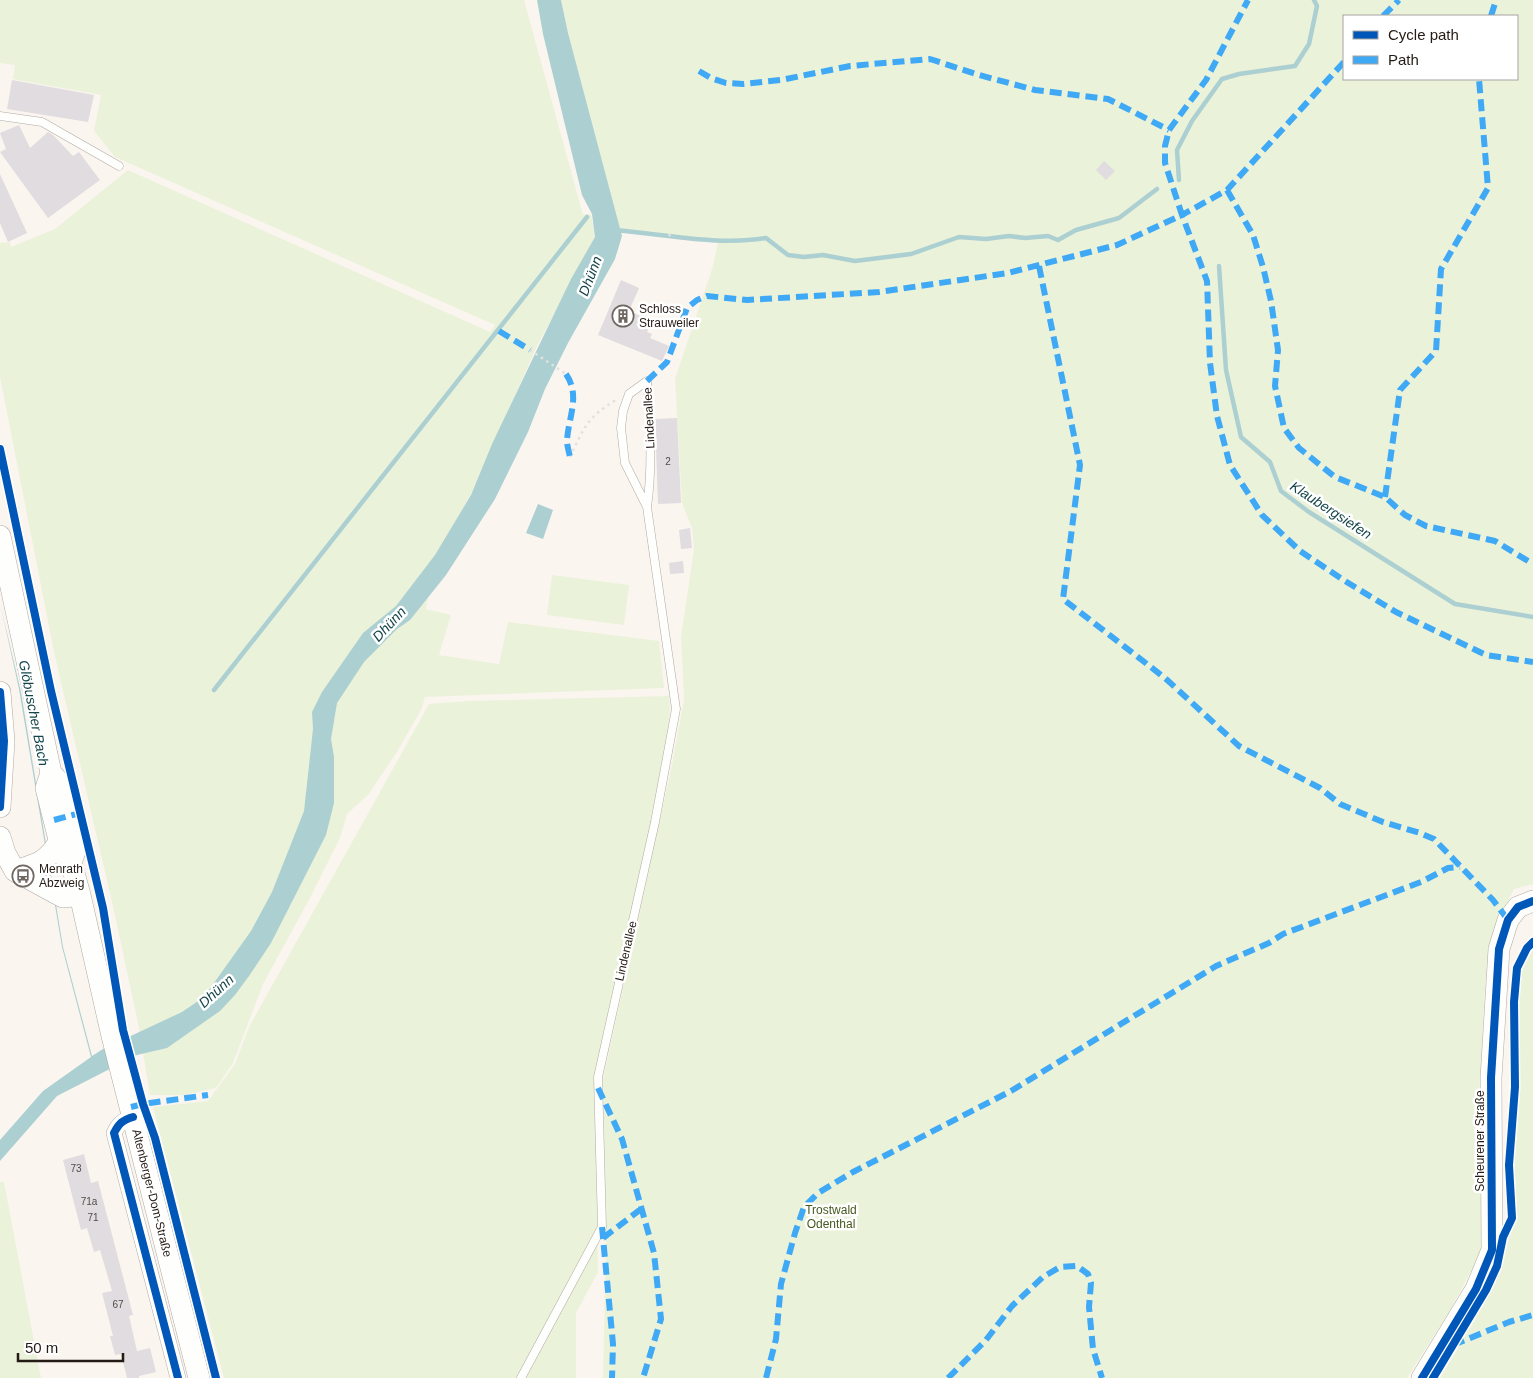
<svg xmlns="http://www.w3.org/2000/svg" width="1533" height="1378" viewBox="0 0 1533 1378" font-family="Helvetica,sans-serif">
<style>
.green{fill:#ebf2da;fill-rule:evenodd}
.water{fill:#accfd1}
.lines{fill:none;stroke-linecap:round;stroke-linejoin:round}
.stream{stroke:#accfd1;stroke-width:4.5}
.building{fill:#e0dcdf}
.lane-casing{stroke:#b1aaa4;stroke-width:9}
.street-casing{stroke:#b1aaa4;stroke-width:16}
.secondary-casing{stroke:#b1aaa4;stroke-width:22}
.path{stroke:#e2e1df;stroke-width:2.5;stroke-dasharray:2.5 4;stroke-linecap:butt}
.lane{stroke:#fefefd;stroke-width:8}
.street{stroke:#fefefd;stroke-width:15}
.secondary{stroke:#fefefd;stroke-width:21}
.quiet{stroke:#3fa9f5;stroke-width:6;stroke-dasharray:12 6;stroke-linecap:butt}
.cycleway-casing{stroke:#fff;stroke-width:11}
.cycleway{stroke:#0057b8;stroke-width:8}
.labels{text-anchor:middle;stroke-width:5;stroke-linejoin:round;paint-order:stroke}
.number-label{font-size:10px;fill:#534b47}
.poi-label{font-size:12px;fill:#241b14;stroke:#fff;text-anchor:start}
.street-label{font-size:12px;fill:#241b14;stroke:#fff}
.park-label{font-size:12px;fill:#465a20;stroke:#fff}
.water-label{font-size:14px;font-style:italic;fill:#144549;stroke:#fff}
</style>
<rect width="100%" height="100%" fill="#fbf5f0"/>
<path class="green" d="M 0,0 L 524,0 L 583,215 L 591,214 L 595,237 L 537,346 L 470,496 L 435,559 L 426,609 L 451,615 L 439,655 L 499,664 L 508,622 L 659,641 L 664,688 L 425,697 L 422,708 L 397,752 L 368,795 L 347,814 L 340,838 L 310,898 L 263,984 L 233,1063 L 216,1088 L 185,1095 L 150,1095 L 138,1023 L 112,902 L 54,652 L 0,377 L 0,243 L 10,242 L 11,247 L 55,229 L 128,170 L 490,332 L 495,325 L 115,157 L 94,131 L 101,95 L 13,79 L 15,65 L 0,63 Z
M 561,0 L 1533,0 L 1533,884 L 1514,889 L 1495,928 L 1488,962 L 1485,988 L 1479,1097 L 1478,1169 L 1484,1229 L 1483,1249 L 1449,1312 L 1407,1378 L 603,1378 L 606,1238 L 603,1079 L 671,770 L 684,700 L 681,637 L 694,549 L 692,528 L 682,503 L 675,379 L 713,266 L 718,243 L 620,231 L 568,33 ZM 1344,16 L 1517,16 L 1517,79 L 1344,79 Z
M 552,575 L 629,585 L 624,625 L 547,615 Z
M 669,696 L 670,711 L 664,764 L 595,1077 L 598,1272 L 576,1313 L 576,1378 L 224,1378 L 153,1107 L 208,1101 L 235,1064 L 249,1027 L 429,704 L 468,701 Z
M 1533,950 L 1533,1378 L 1440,1378 L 1484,1304 L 1497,1278 L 1515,1218 L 1513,1155 L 1519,1087 L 1517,1014 L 1521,970 Z
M 0,1182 L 4,1182 L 41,1378 L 0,1378 Z"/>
<path class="water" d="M 537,0 L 561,0 L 568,33 L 622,236 L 615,259 L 568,343 L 545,389 L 528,432 L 495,499 L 446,575 L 410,620 L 397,629 L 364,662 L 337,703 L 331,739 L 334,757 L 334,803 L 326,835 L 271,943 L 249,976 L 235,995 L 220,1011 L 167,1048 L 137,1055 L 57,1096 L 0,1161 L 0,1140 L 43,1091 L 91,1057 L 62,947 L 19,689 L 0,603 L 21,692 L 63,947 L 92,1056 L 103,1049 L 182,1012 L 204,997 L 251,931 L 272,892 L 304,811 L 313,729 L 312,712 L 322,692 L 363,633 L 396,606 L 435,555 L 471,495 L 492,444 L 544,335 L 571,279 L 595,237 L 592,214 L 582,195 L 543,34 Z
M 538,504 L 553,510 L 543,539 L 526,533 Z"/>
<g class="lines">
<path class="stream" d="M 1179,180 L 1177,150 L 1192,121 L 1222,79 L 1239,74 L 1295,66 L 1309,44 L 1317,6 L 1314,0
M 615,230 C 663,234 719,246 766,238 L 788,255 L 804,257 L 823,255 L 855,261 L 911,254 L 959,237 L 986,239 L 1009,236 L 1025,238 L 1048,236 L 1058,240 L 1076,230 L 1119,218 L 1157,189
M 1219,266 L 1226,370 L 1241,437 L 1270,462 L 1281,491 L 1309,512 L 1455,604 L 1533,617
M 214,690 L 587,217"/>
</g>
<path class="building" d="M 12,80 L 94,95 L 88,122 L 7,109 Z
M 19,125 L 30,148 L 48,132 L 53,135 L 73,156 L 79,152 L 100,180 L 48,218 L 0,152 L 6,149 L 0,133 Z
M 1104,161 L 1115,171 L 1106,180 L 1096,170 Z
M 0,174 L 27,233 L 8,242 L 0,223 Z
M 621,280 L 639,288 L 629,311 L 652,321 L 647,332 L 652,334 L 650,338 L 669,346 L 662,361 L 598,335 Z
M 677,418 L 681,503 L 658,504 L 655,419 Z
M 690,528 L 692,548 L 681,549 L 679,530 Z
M 683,561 L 684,573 L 670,574 L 669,563 Z
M 84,1154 L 91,1183 L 98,1181 L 133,1315 L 129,1316 L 137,1351 L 150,1348 L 156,1372 L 139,1376 L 139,1378 L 127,1378 L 121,1354 L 115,1355 L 110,1336 L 113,1336 L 102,1293 L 112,1291 L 100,1250 L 94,1252 L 87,1228 L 81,1230 L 63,1160 Z"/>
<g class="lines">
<g class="lane-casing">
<path id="lane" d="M 0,116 L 42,122 L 119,166
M 647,507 L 625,463 L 621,428 L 623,411 L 629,394 L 647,381
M 521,1378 L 602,1227 L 598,1077 L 655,822 L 676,709 L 647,507 C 653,465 650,423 647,381"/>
</g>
<g class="street-casing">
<path id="street" d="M 133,1117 C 123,1120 119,1123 114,1133 L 178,1378"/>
</g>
<g class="secondary-casing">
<path id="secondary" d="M 0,536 L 51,773 L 46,788 L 54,820 L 63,855 L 71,862 L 80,895 L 112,1036 L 199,1378
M 0,692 L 4,741 L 0,807
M 51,773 L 61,784 L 75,839 L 76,849 L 71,862
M 0,837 L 5,853 L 15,871 L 63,897 L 80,895
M 15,871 C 37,864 47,862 59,842
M 1422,1378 L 1476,1289 L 1492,1250 L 1491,1078 L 1499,949 L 1508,920 L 1518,907 L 1533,901"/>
</g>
<path class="path" d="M 669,234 L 671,238
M 530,350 L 566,374
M 570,457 C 584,428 587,417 616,400"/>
<use href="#lane" class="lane"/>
<use href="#street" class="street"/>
<use href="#secondary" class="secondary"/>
<path class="quiet" d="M 1383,16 L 1399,0
M 1491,16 L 1496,0
M 1344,62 L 1227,190 L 1182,215 L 1207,281 L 1210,363 L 1217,416 L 1230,465 L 1262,515 L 1300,551 L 1345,581 L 1396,612 L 1486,655 L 1533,662
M 699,71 L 711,78 L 726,83 L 743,84 L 781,80 L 850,66 L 930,59 L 979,75 L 1035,90 L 1108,99 L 1169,130
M 1227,190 L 1253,235 L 1263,267 L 1271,301 L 1278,350 L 1275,386 L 1284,428 L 1299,448 L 1335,477 L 1385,497 L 1405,515 L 1426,526 L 1495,541 L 1533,564
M 1039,266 L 1080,465 L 1063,599 L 1165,678 L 1239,746 L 1320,788 L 1340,804 L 1383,822 L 1420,833 L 1434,839 L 1493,900 L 1508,920
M 499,331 L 530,350
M 566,374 C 581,396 568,418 567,441 C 567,446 569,452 570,457
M 647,381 L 667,362 L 687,308 L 697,300 L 707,296 L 747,300 L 879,292 L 1008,273 L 1117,245 L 1182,215 L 1165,163 L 1165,146 L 1169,130 L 1206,80 L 1248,0
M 1385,497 L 1400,390 L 1436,351 L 1441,269 L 1488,188 L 1479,79
M 54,820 L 80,813
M 598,1088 L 622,1139 L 654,1253 L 661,1319 L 643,1378
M 131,1107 L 143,1104 L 208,1095
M 602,1227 L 613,1344 L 612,1378
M 603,1238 L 641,1209
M 1453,1345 L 1509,1322 L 1533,1315
M 766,1378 L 776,1339 L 781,1284 L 795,1233 L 804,1207 L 818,1193 L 853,1172 L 1011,1091 L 1216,966 L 1269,943 L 1283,934 L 1421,882 L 1448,868 L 1460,867
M 948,1378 L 986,1340 L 1012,1306 L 1043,1277 L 1060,1267 L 1077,1266 L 1088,1274 L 1091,1283 L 1089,1307 L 1093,1349 L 1102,1378"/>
<g class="cycleway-casing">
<path id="cycleway" d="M 0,449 L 51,691 L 103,908 L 123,1030 L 143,1104 L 155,1138 L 216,1378
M 0,692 L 4,741 L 0,807
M 133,1117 C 123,1120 119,1123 114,1133 L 178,1378
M 1422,1378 L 1476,1289 L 1492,1250 L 1491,1078 L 1499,949 L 1508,920 L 1518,907 L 1533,901
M 1433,1378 L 1486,1290 L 1497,1266 L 1503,1237 L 1512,1218 L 1509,1165 L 1515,1087 L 1514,1002 L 1517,968 L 1527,948 L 1533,942"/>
</g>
<use href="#cycleway" class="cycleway"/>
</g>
<defs>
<g id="building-ring" transform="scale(1.125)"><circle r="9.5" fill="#fff" stroke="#6f6761" stroke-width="1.5"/><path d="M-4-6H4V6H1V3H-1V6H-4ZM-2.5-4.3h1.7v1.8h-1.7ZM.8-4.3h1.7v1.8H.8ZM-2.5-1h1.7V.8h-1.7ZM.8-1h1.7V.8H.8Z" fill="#6f6761"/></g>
<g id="bus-ring" transform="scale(1.125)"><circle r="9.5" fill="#fff" stroke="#6f6761" stroke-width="1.5"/><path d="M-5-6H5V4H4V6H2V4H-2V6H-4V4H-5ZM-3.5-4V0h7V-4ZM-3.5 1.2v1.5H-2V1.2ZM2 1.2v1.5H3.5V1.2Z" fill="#6f6761"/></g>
</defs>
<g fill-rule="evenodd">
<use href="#building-ring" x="623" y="316"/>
<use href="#bus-ring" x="23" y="876"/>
</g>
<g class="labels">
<g class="number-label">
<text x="668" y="465">2</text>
<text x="76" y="1172">73</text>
<text x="89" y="1205">71a</text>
<text x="93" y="1221">71</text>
<text x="118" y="1308">67</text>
</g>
<g class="poi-label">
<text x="639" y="313">Schloss<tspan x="639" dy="14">Strauweiler</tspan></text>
<text x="39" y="873">Menrath<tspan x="39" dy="14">Abzweig</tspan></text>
</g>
<g class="street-label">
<text transform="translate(649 418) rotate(-93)" y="4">Lindenallee</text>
<text transform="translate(626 951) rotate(-77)" y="4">Lindenallee</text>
<text transform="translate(1480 1141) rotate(-90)" y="4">Scheurener Straße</text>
<text transform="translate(152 1193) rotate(76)" y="4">Altenberger-Dom-Straße</text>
</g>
<g class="park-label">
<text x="831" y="1214">Trostwald<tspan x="831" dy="14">Odenthal</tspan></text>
</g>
<g class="water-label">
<text transform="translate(590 276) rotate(-69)" y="5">Dhünn</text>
<text transform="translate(1331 510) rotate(33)" y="5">Klaubergsiefen</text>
<text transform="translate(389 624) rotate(-47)" y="5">Dhünn</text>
<text transform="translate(34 713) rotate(79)" y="5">Glöbuscher Bach</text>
<text transform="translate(216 991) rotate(-42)" y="5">Dhünn</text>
</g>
</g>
<rect x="1343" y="15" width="175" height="65" fill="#ffffff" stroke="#a7a4a1"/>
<rect x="1353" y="31" width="25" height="8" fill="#0057b8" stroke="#a7a4a1"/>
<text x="1388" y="40" font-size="15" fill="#241b14">Cycle path</text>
<rect x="1353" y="56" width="25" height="8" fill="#3fa9f5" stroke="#a7a4a1"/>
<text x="1388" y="65" font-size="15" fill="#241b14">Path</text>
<path d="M18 1353v8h105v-8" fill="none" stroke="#241b14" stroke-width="2.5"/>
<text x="25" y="1353" font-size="15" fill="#241b14" stroke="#ffffff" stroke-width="4" paint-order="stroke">50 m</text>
</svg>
